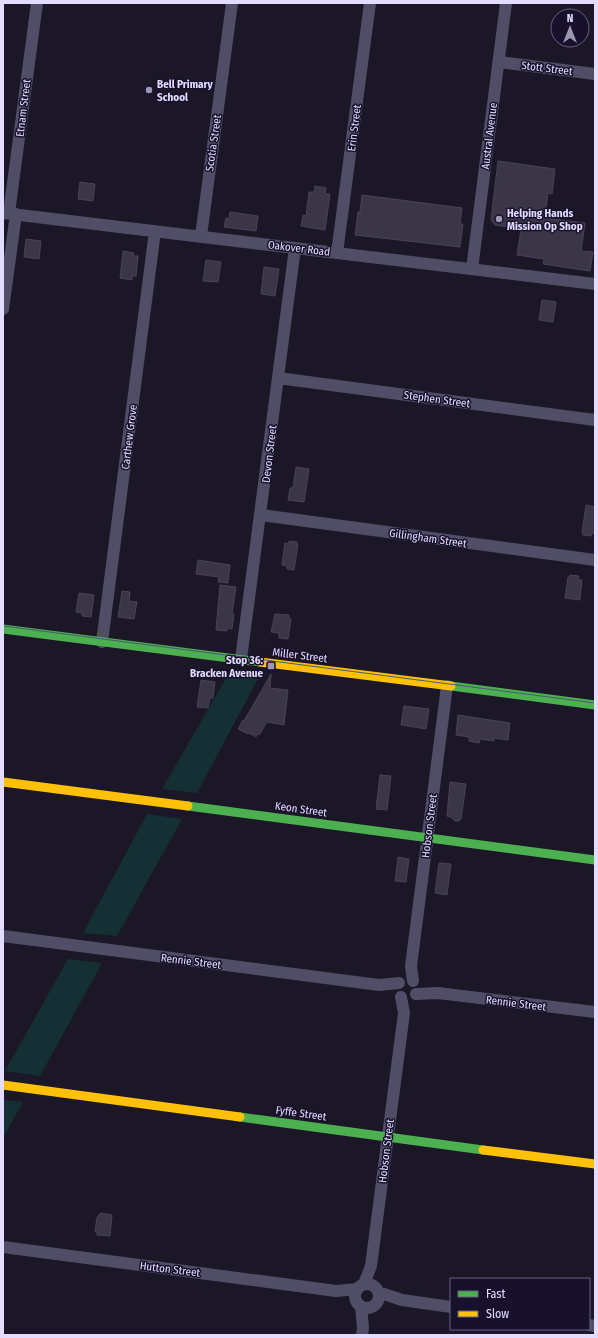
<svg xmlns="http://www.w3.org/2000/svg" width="598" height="1338" viewBox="0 0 598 1338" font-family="'Fira Sans Condensed',sans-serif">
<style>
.green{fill:#153034}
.building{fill:#3a3647;stroke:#484258}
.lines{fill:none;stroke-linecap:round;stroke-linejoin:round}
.street{stroke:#504d66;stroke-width:12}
.fast{stroke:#4caf50;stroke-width:9}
.slow{stroke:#ffc107;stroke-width:9}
.tram{stroke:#495b6f;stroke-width:1}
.poi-dot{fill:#9d97b3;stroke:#18112c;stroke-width:1.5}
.labels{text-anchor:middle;stroke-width:3;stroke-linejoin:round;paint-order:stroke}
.street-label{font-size:11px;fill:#e3dcff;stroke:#18112c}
.poi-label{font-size:11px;font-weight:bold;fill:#e3dcff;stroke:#18112c;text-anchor:start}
</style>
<rect width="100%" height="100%" fill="#1b1726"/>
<path class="green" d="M 229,673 L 259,677 L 197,793 L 162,789 Z
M 147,814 L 182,819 L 117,936 L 83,933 Z
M 68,959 L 102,963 L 40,1076 L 5,1071 Z
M 3,1100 L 23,1102 L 3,1138 Z"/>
<path class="building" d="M 498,161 L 555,169 L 552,194 L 548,193 L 545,218 L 585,223 L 581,251 L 593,252 L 590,271 L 543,264 L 544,259 L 517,255 L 521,229 L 495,225 L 491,220 Z
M 80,182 L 95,184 L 93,201 L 78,199 Z
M 315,186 L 326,188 L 325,194 L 330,194 L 325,230 L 301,226 L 303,215 L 306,216 L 309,192 L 314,192 Z
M 362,195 L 462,208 L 460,224 L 463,224 L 460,247 L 355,235 L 358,212 L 360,212 Z
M 230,212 L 258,216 L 256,231 L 224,227 L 226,218 L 229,219 Z
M 26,239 L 41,241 L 39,259 L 24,257 Z
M 123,251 L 134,253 L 133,256 L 138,256 L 136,276 L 132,276 L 132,280 L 120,278 Z
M 206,260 L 221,262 L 218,282 L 203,281 Z
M 264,267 L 279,269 L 275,296 L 261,294 Z
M 542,300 L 556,302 L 553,322 L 539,320 Z
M 296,467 L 309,469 L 304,502 L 288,500 L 290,488 L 293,488 Z
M 586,505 L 595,507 L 595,534 L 592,533 L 591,536 L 583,535 L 582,532 Z
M 289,541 L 297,542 L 297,545 L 298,545 L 294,570 L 287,569 L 287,566 L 282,565 L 285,543 L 289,544 Z
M 198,560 L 230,565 L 228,583 L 218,582 L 219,577 L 196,574 Z
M 570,575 L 579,576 L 578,580 L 582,580 L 580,600 L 565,598 L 568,577 L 570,577 Z
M 220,585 L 236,587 L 232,614 L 234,614 L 232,629 L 227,628 L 227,631 L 216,630 Z
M 122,591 L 130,592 L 129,601 L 137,602 L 134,619 L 118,617 Z
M 79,593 L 94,595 L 91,617 L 82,616 L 82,613 L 76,612 Z
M 275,614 L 289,615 L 289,619 L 291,619 L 288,639 L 279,638 L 279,633 L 271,632 Z
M 271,674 L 270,688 L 288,690 L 284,725 L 267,722 L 259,735 L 257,734 L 256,737 L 249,733 L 248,734 L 238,729 L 243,720 L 244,721 Z
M 201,680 L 215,682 L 213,698 L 210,698 L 208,708 L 197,707 Z
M 404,706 L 429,709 L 426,729 L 401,725 Z
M 458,715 L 510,723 L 508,740 L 494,738 L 494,741 L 480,739 L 479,743 L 469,741 L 469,737 L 456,735 Z
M 380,775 L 391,776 L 387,810 L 376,809 Z
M 450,782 L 466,784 L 461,819 L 459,821 L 455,821 L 451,817 L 447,816 Z
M 398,857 L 409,859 L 406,882 L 395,881 Z
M 439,863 L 451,864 L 447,895 L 435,893 Z
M 101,1213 L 112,1215 L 110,1236 L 97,1235 L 97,1232 L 95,1232 L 97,1217 Z"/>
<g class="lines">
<path class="street" d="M 499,62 L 595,74
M 3,213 L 595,284
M 9,213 L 37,3
M 201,236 L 232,3
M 337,253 L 370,3
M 472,269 L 506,3
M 3,309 L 16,214
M 278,378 L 595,420
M 261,515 L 595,560
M 102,642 L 155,231
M 241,659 L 295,248
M 3,936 L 379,985 L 399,983
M 413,981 L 411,966 L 447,686
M 416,994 L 438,993 L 595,1012
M 3,1247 L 336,1291 L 357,1289
M355 1296a12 12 0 1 1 24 0a12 12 0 1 1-24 0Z
M 364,1284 L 371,1266 L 404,1013 L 401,997
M 378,1292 L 402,1300 L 451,1307
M 361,1306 L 363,1328 L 362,1335
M 589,1325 L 595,1326"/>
<path class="fast" d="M 3,629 L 260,662
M 451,686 L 595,705
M 188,806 L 595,860
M 240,1117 L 483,1150"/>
<path class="slow" d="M 260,662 L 451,686
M 3,782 L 188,806
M 3,1085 L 240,1117
M 483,1150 L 595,1164"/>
<path class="tram" d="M 3,626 L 595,703"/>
</g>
<g class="poi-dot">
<circle cx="149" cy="90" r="4"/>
<circle cx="499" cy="219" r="4"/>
<rect x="267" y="662" width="8" height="8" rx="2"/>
</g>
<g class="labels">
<g class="street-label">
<text transform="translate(547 68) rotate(7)" y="4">Stott Street</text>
<text transform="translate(23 108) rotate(-83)" y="4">Etnam Street</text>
<text transform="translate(354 128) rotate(-83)" y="4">Erin Street</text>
<text transform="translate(489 136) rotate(-83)" y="4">Austral Avenue</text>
<text transform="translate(213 143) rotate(-82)" y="4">Scotia Street</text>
<text transform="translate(299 248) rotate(7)" y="4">Oakover Road</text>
<text transform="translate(437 399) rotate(8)" y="4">Stephen Street</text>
<text transform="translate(129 437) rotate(-83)" y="4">Carthew Grove</text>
<text transform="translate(269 454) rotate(-83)" y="4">Devon Street</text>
<text transform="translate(428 538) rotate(8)" y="4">Gillingham Street</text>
<text transform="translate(300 655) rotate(7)" y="4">Miller Street</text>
<text transform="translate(301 809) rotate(8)" y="4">Keon Street</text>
<text transform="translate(429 826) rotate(-83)" y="4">Hobson Street</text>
<text transform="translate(191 961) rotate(7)" y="4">Rennie Street</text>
<text transform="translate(516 1003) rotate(7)" y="4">Rennie Street</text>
<text transform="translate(301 1113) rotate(8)" y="4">Fyffe Street</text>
<text transform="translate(386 1151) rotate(-83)" y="4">Hobson Street</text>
<text transform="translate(170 1269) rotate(7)" y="4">Hutton Street</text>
</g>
<g class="poi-label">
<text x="157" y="88">Bell Primary<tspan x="157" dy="13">School</tspan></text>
<text x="507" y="217">Helping Hands<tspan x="507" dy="13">Mission Op Shop</tspan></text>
<text x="263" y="664" text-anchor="end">Stop 36:<tspan x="263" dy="13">Bracken Avenue</tspan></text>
</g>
</g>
<rect width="598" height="1338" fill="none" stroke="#e3dcff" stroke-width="8"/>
<rect x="450" y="1278" width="140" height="52" fill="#18112c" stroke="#696280"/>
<rect x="458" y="1291" width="20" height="6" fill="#4caf50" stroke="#696280"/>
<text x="486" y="1298" font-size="12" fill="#e3dcff">Fast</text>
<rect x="458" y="1311" width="20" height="6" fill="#ffc107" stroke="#696280"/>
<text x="486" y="1318" font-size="12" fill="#e3dcff">Slow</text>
<g transform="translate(570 28)"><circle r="19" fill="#18112c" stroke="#696280"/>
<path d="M0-3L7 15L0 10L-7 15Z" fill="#9d97b3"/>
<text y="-6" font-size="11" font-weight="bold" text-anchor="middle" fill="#e3dcff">N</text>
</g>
</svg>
